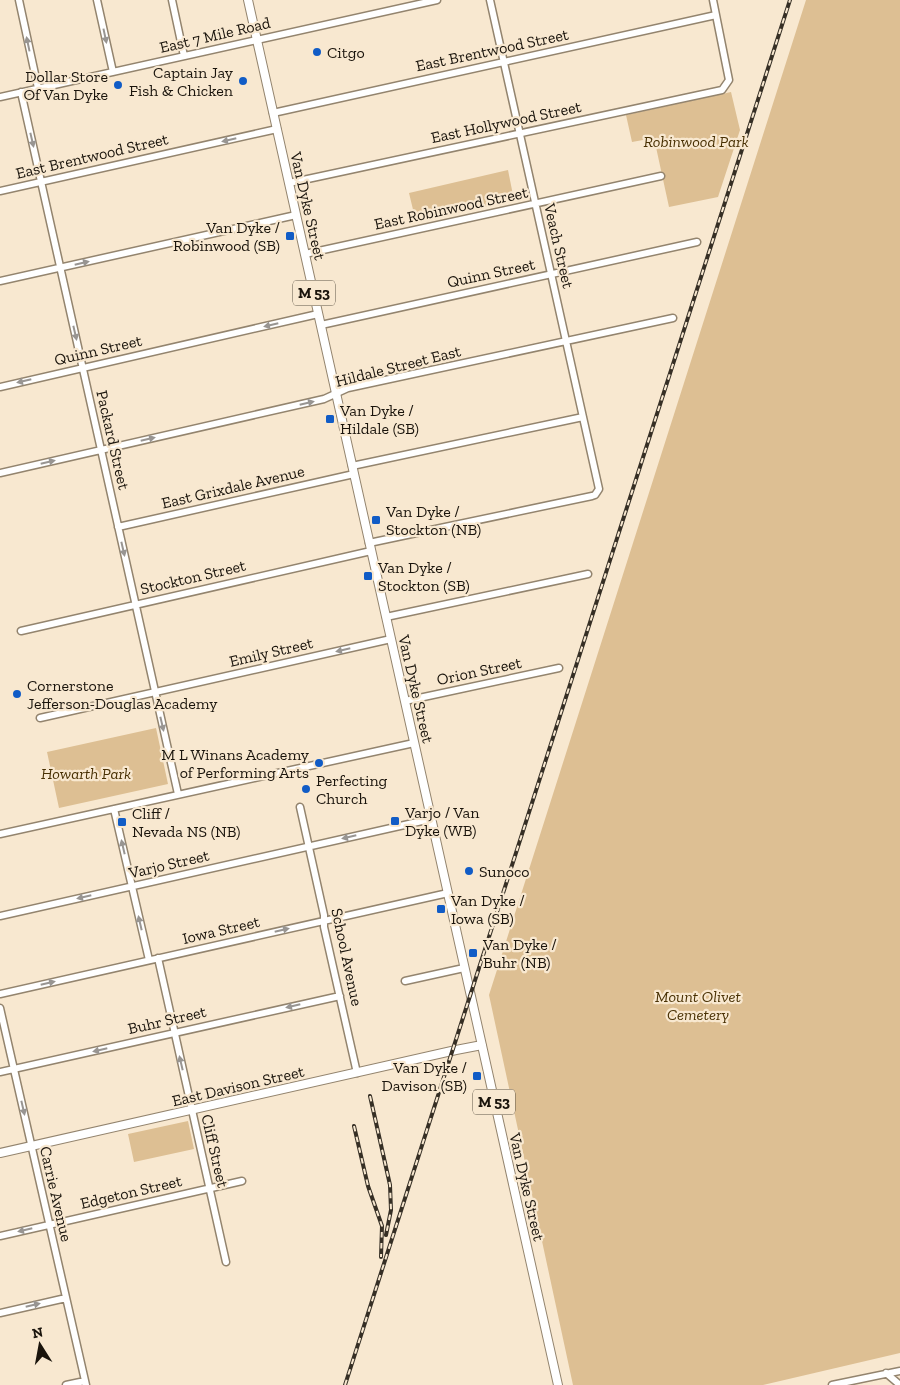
<svg xmlns="http://www.w3.org/2000/svg" width="900" height="1385" font-family="'Zilla Slab',serif">
  <rect width="100%" height="100%" fill="#f8e8d0"/>
  <path fill="#ddbf93" d="M806,0H900V1353L763,1385H573L489,995Z
    M731,92L740,130L718,197L669,207L654,138L632,142L626,115Z
    M508,170L514,200L416,222L409,193Z
    M156,728L168,784L59,808L47,752Z
    M188,1121L194,1149L134,1162L128,1134Z"/>
  <g fill="none" stroke-linecap="round" stroke-linejoin="round">
    <g stroke="#93846e" stroke-width="9">
      <path id="minor" d="M19,0L38,88
        M97,0L113,72
        M172,0L184,56
        M21,92L178,794
        M0,97L437,0
        M273,113L716,15
        M289,183L722,90L729,80L713,0
        M0,191L277,129
        M305,254L661,176
        M0,281L296,215
        M321,325L697,242
        M0,387L318,314
        M352,466L583,417
        M0,473L324,399L348,388L673,318
        M118,527L354,474
        M369,543L592,496L595,495L599,489L490,0
        M386,617L588,574
        M21,631L371,551
        M405,701L559,668
        M40,718L391,639
        M300,807L324,915V927L357,1073
        M114,809L149,960
        M0,834L414,743
        M0,916L431,819
        M158,958L226,1262
        M405,981L464,968
        M0,994L448,893
        M0,1008L86,1385
        M0,1072L340,996
        M0,1236L242,1181
        M0,1313L66,1298
        M886,1373L900,1385
        M66,1385L85,1381
        M832,1385L900,1371"/>
    </g>
    <g stroke="#93846e" stroke-width="10">
      <path id="major" d="M248,0L558,1385
        M0,1153L456,1050L482,1045"/>
    </g>
    <use href="#minor" stroke="#fff" stroke-width="6"/>
    <use href="#major" stroke="#fff" stroke-width="8"/>
    <g stroke="#362f25" stroke-width="4">
      <path id="rail" d="M370,1096L390,1185L391,1210L386,1235
        M354,1126L368,1186L382,1226L381,1257
        M345,1385L790,0"/>
    </g>
    <use href="#rail" stroke="#f8e8d0" stroke-width="2" stroke-dasharray="5.5" stroke-linecap="butt"/>
  </g>
  <defs><path id="oneway-solid" d="M-6-.8H1V-3.2L6.5 0L1 3.2V.8H-6Z" transform="scale(1.25)"/></defs>
  <g fill="#989592">
    <use href="#oneway-solid" transform="translate(105 36) rotate(78)"/>
    <use href="#oneway-solid" transform="translate(28 44) rotate(-102)"/>
    <use href="#oneway-solid" transform="translate(32 140) rotate(77)"/>
    <use href="#oneway-solid" transform="translate(229 140) rotate(167)"/>
    <use href="#oneway-solid" transform="translate(82 263) rotate(-13)"/>
    <use href="#oneway-solid" transform="translate(271 325) rotate(167)"/>
    <use href="#oneway-solid" transform="translate(75 333) rotate(77)"/>
    <use href="#oneway-solid" transform="translate(24 381) rotate(167)"/>
    <use href="#oneway-solid" transform="translate(307 403) rotate(-13)"/>
    <use href="#oneway-solid" transform="translate(148 439) rotate(-13)"/>
    <use href="#oneway-solid" transform="translate(48 462) rotate(-13)"/>
    <use href="#oneway-solid" transform="translate(123 549) rotate(77)"/>
    <use href="#oneway-solid" transform="translate(343 650) rotate(167)"/>
    <use href="#oneway-solid" transform="translate(162 724) rotate(77)"/>
    <use href="#oneway-solid" transform="translate(349 837) rotate(167)"/>
    <use href="#oneway-solid" transform="translate(123 847) rotate(-103)"/>
    <use href="#oneway-solid" transform="translate(84 897) rotate(167)"/>
    <use href="#oneway-solid" transform="translate(140 923) rotate(-103)"/>
    <use href="#oneway-solid" transform="translate(282 930) rotate(-13)"/>
    <use href="#oneway-solid" transform="translate(48 983) rotate(-13)"/>
    <use href="#oneway-solid" transform="translate(293 1006) rotate(167)"/>
    <use href="#oneway-solid" transform="translate(100 1050) rotate(167)"/>
    <use href="#oneway-solid" transform="translate(181 1063) rotate(-103)"/>
    <use href="#oneway-solid" transform="translate(23 1108) rotate(77)"/>
    <use href="#oneway-solid" transform="translate(25 1230) rotate(167)"/>
    <use href="#oneway-solid" transform="translate(33 1305) rotate(-13)"/>
  </g>
  <g fill="#115cc6" stroke="#f8e8d0" stroke-width="2">
    <circle cx="317" cy="52" r="5"/>
    <circle cx="243" cy="81" r="5"/>
    <circle cx="118" cy="85" r="5"/>
    <rect x="285" y="231" width="10" height="10" rx="2.5"/>
    <rect x="325" y="414" width="10" height="10" rx="2.5"/>
    <rect x="371" y="515" width="10" height="10" rx="2.5"/>
    <rect x="363" y="571" width="10" height="10" rx="2.5"/>
    <circle cx="17" cy="694" r="5"/>
    <circle cx="319" cy="763" r="5"/>
    <circle cx="306" cy="789" r="5"/>
    <rect x="390" y="816" width="10" height="10" rx="2.5"/>
    <rect x="117" y="817" width="10" height="10" rx="2.5"/>
    <circle cx="469" cy="871" r="5"/>
    <rect x="436" y="904" width="10" height="10" rx="2.5"/>
    <rect x="468" y="948" width="10" height="10" rx="2.5"/>
    <rect x="472" y="1071" width="10" height="10" rx="2.5"/>
  </g>
  <g text-anchor="middle" dominant-baseline="central" stroke-width="4.5" stroke-linejoin="round" paint-order="stroke">
    <g fill="#f8e8d0" stroke="#5d5447" stroke-width="1">
      <rect x="293" y="280.5" width="42" height="25" rx="4"/>
      <rect x="473" y="1089.5" width="42" height="25" rx="4"/>
    </g>
    <g font-size="15" font-weight="bold" fill="#1a140c">
      <text x="314" y="293">M 53</text>
      <text x="494" y="1102">M 53</text>
    </g>
    <g font-size="16" fill="#1a140c" stroke="#f8e8d0">
      <text transform="translate(215 35) rotate(-13)">East 7 Mile Road</text>
      <text transform="translate(492 50) rotate(-12)">East Brentwood Street</text>
      <text transform="translate(506 122) rotate(-12)">East Hollywood Street</text>
      <text transform="translate(92 156) rotate(-13)">East Brentwood Street</text>
      <text transform="translate(308 206) rotate(77)">Van Dyke Street</text>
      <text transform="translate(451 208) rotate(-12)">East Robinwood Street</text>
      <text transform="translate(559 246) rotate(77)">Veach Street</text>
      <text transform="translate(491 273) rotate(-12)">Quinn Street</text>
      <text transform="translate(98 350) rotate(-13)">Quinn Street</text>
      <text transform="translate(398 366) rotate(-14)">Hildale Street East</text>
      <text transform="translate(113 440) rotate(77)">Packard Street</text>
      <text transform="translate(233 487) rotate(-13)">East Grixdale Avenue</text>
      <text transform="translate(193 577) rotate(-13)">Stockton Street</text>
      <text transform="translate(271 652) rotate(-13)">Emily Street</text>
      <text transform="translate(479 671) rotate(-12)">Orion Street</text>
      <text transform="translate(416 689) rotate(77)">Van Dyke Street</text>
      <text transform="translate(169 864) rotate(-13)">Varjo Street</text>
      <text transform="translate(221 930) rotate(-13)">Iowa Street</text>
      <text transform="translate(347 957) rotate(78)">School Avenue</text>
      <text transform="translate(167 1020) rotate(-13)">Buhr Street</text>
      <text transform="translate(238 1086) rotate(-13)">East Davison Street</text>
      <text transform="translate(215 1151) rotate(77)">Cliff Street</text>
      <text transform="translate(527 1187) rotate(77)">Van Dyke Street</text>
      <text transform="translate(131 1192) rotate(-13)">Edgeton Street</text>
      <text transform="translate(56 1194) rotate(77)">Carrie Avenue</text>
    </g>
    <g font-size="16" fill="#1a140c" stroke="#f8e8d0" text-anchor="start">
      <text x="327" y="52">Citgo</text>
      <text x="233" y="72" text-anchor="end">Captain Jay<tspan x="233" dy="18">Fish &amp; Chicken</tspan></text>
      <text x="108" y="76" text-anchor="end">Dollar Store<tspan x="108" dy="18">Of Van Dyke</tspan></text>
      <text x="280" y="227" text-anchor="end">Van Dyke /<tspan x="280" dy="18">Robinwood (SB)</tspan></text>
      <text x="340" y="410">Van Dyke /<tspan x="340" dy="18">Hildale (SB)</tspan></text>
      <text x="386" y="511">Van Dyke /<tspan x="386" dy="18">Stockton (NB)</tspan></text>
      <text x="378" y="567">Van Dyke /<tspan x="378" dy="18">Stockton (SB)</tspan></text>
      <text x="27" y="685">Cornerstone<tspan x="27" dy="18">Jefferson-Douglas Academy</tspan></text>
      <text x="309" y="754" text-anchor="end">M L Winans Academy<tspan x="309" dy="18">of Performing Arts</tspan></text>
      <text x="316" y="780">Perfecting<tspan x="316" dy="18">Church</tspan></text>
      <text x="405" y="812">Varjo / Van<tspan x="405" dy="18">Dyke (WB)</tspan></text>
      <text x="132" y="813">Cliff /<tspan x="132" dy="18">Nevada NS (NB)</tspan></text>
      <text x="479" y="871">Sunoco</text>
      <text x="451" y="900">Van Dyke /<tspan x="451" dy="18">Iowa (SB)</tspan></text>
      <text x="483" y="944">Van Dyke /<tspan x="483" dy="18">Buhr (NB)</tspan></text>
      <text x="467" y="1067" text-anchor="end">Van Dyke /<tspan x="467" dy="18">Davison (SB)</tspan></text>
    </g>
    <g font-size="16" font-style="italic" fill="#483003" stroke="#f8e8d0">
      <text x="696" y="141">Robinwood Park</text>
      <text x="86" y="773">Howarth Park</text>
      <text x="698" y="996">Mount Olivet<tspan x="698" dy="18">Cemetery</tspan></text>
    </g>
  </g>
  <g transform="translate(40 1345) rotate(349)" stroke="#f8e8d0" stroke-width="4" paint-order="stroke">
  <path d="M0-4L9 19L0 12L-9 19Z" fill="#1a140c"/>
  <text y="-8" font-size="14" font-weight="bold" text-anchor="middle" fill="#1a140c">N</text>
  </g>
</svg>
